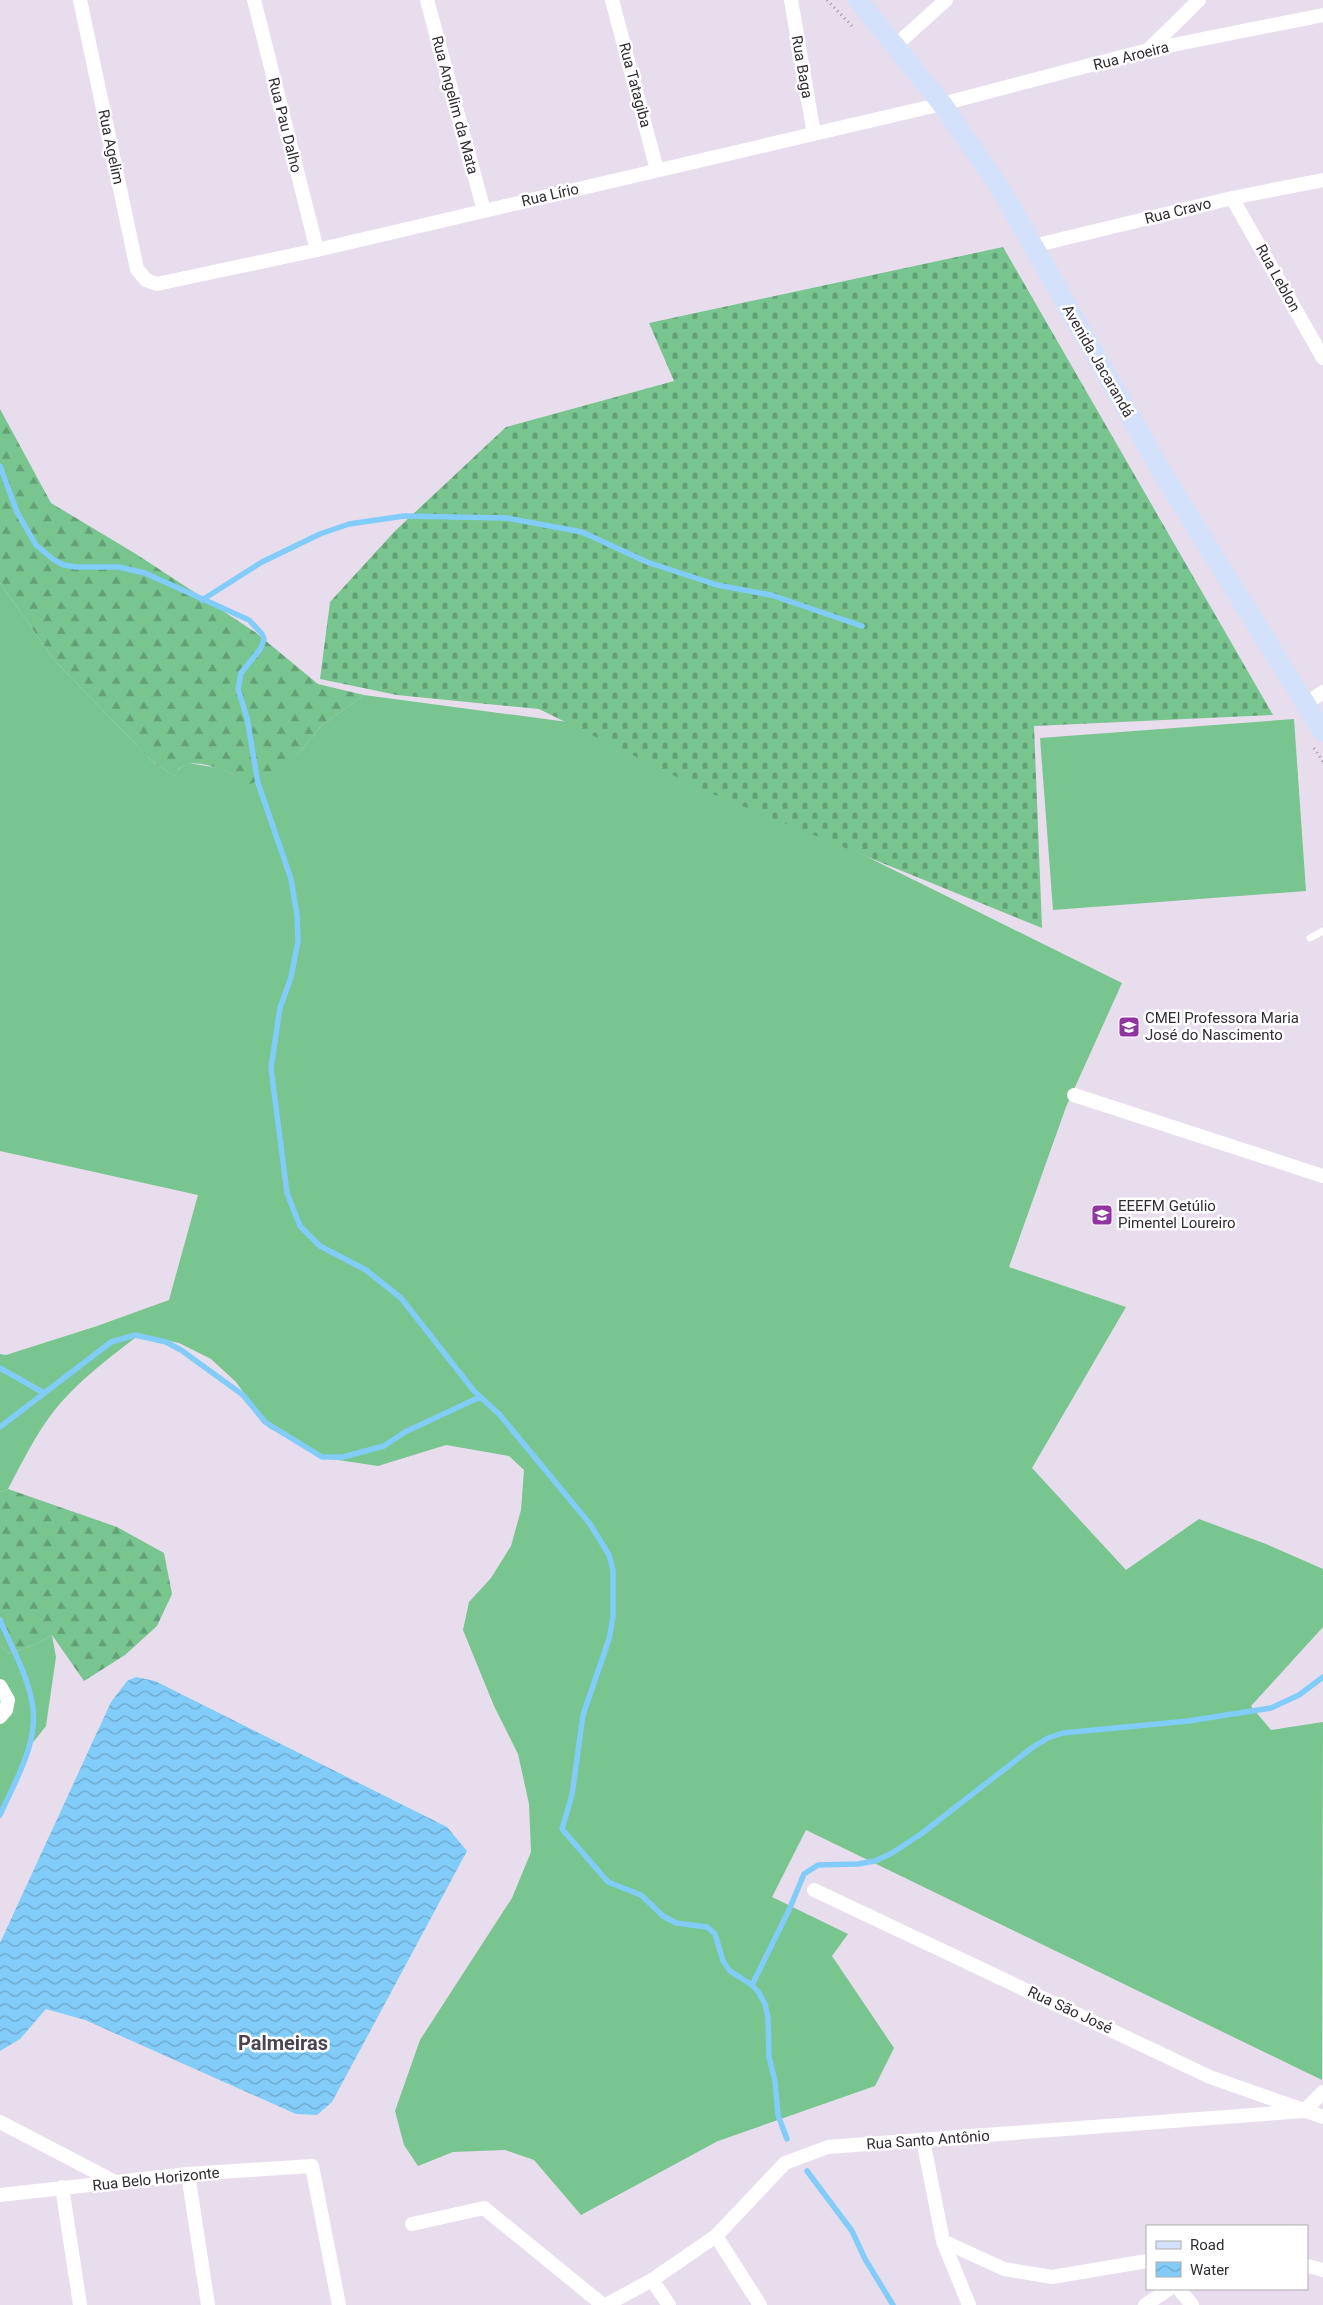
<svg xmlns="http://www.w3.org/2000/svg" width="1323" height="2305" font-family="Roboto,sans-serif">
  <defs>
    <pattern id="forest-firs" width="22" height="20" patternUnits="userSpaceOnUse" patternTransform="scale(1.25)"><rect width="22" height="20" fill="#78c590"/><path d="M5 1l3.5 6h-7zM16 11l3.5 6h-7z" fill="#63a076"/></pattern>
    <pattern id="cemetery-stones" width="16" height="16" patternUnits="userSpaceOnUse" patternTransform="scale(1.25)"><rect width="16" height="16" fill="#78c590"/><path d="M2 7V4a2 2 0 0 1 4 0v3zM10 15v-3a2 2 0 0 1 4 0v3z" fill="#63a076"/></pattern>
    <pattern id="water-waves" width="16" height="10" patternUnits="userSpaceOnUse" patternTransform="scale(1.25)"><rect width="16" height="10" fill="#82ccf9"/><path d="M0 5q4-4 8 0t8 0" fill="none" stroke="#6ba6ca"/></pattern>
  </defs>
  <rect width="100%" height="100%" fill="#e8dded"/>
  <path fill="#78c590" d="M0,583L55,661L155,764L177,777V770L188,763L219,768L242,779L298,754L322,725L364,695L605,727L1122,983L1066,1107L1009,1267L1126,1307L1032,1468L1126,1570L1199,1519L1266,1544L1323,1569V1627L1251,1706L1271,1730L1323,1722L1322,2080L806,1830L772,1897L848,1934L832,1956L894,2048L875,2086L718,2141L581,2215L534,2160L505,2150L453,2152L418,2166L404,2145L395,2111L420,2040L512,1898L531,1852L529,1804L518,1754L494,1706L463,1630L469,1602L491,1578L511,1546L521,1510L524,1470L509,1456L446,1445L378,1466L325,1458L269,1428L236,1382L211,1359L179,1343L139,1335C114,1354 90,1372 68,1395C42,1421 25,1457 8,1489L0,1492V1354L6,1355L97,1326L169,1300L198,1195L0,1151Z
    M1294,719L1306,891L1053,910L1040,738Z
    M52,1635L56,1657L46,1726L27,1750L0,1819V1645L10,1654L38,1643Z"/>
  <path fill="url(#forest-firs)" d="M0,409L51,503L136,554L255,632L318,684L364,695L322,725L298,754L248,786C238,774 203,760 187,764C184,765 180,768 177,770V777L155,764L55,661L0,583Z
    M8,1489L117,1527L164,1553L172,1594L157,1626L125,1655L84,1681L52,1635L38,1643L10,1654L0,1645V1492Z"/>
  <path fill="url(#cemetery-stones)" d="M1003,247L1273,715L1034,726L1042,928L703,790L539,709L397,695L320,679L330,602L395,531L506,427L674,381L649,323Z"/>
  <path fill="url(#water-waves)" d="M136,1677L155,1681L447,1827L467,1851L332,2102L317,2115L296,2114L85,2020L46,2009L20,2039L0,2051V1943L111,1702L127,1681Z"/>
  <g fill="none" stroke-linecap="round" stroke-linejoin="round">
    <path stroke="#82ccf9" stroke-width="5.5" d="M0,466L17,512L36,545L54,560L64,565L76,567H119L145,573L249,620L262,634L264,639L261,648L241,673L238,689L247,718L258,783L291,879L297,915L298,941L291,977L280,1008L271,1068L287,1193L300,1226L320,1246L366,1270L401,1298L474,1391L499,1414L590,1524L609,1555L613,1570V1617L609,1639L583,1715L572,1795L562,1829L608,1882L641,1895L663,1916L676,1923L707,1927L715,1934L723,1961L730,1971L752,1985L759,1993L765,2004L768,2018L769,2057L775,2081L778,2115L787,2139
      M202,600L262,562L320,534L349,524L404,516L507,518L582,532L647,562L717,585L771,595L862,626
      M0,1368L44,1393
      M0,1427L111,1342L135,1335L166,1342L181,1350L243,1395L265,1422L322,1457H343L384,1446L405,1432L480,1397
      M0,1620C11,1646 27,1674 32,1702C40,1741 15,1781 0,1815
      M752,1985L789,1910L804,1874L818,1865L858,1864L875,1861L892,1853L921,1834L1033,1747L1048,1738L1063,1733L1188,1721L1271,1708L1299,1695L1323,1677
      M807,2171L852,2231L865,2259L893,2305"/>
    <path stroke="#9b939f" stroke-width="3" stroke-dasharray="1 4" stroke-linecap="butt" d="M827,0L853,27
      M1314,748L1323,762"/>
    <path stroke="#fff" stroke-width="7" d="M1310,938L1323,931"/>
    <path stroke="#fff" stroke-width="14" d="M80,0L137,269L146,280L157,284L317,250L942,104L1148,50L1323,15
      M254,0L317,250
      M427,0L484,211
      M612,0L657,170
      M791,0L814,134
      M896,45L946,0
      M1148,50L1199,0
      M1232,198L1323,358
      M1033,246L1232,198L1323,180
      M1306,704L1323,692
      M1074,1095L1323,1176
      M0,1686L8,1700L6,1710L0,1717
      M814,1890L1210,2077L1323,2117
      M1304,2111L1323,2092
      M0,2122L117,2183
      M923,2140L943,2241L969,2305
      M188,2174L208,2305
      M62,2187L80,2305
      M0,2195L188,2174L312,2166L339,2305
      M412,2224L484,2208L603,2305
      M716,2236L760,2305
      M943,2241L1004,2269L1052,2277L1147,2261
      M1307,2266L1323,2270
      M652,2280L669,2305
      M1179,2289L1192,2305
      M606,2305L652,2280L716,2236L785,2163L828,2147L1304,2111
      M1145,2305L1169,2289"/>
    <path stroke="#d3e2fa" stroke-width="20" d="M858,0L942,104L999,186L1166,479L1323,732"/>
  </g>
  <defs>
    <g id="school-square" transform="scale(1.125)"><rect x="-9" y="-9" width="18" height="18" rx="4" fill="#90349f" stroke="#fff"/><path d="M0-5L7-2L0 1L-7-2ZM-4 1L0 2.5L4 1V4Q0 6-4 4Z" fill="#fff"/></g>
  </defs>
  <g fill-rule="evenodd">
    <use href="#school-square" x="1129" y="1027"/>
    <use href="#school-square" x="1102" y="1215"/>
  </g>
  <g text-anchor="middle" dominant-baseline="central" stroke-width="5" stroke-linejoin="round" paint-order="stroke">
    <g font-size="15" fill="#322d34" stroke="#fff">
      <text transform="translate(1131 56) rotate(-14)">Rua Aroeira</text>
      <text transform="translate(802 67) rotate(80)">Rua Baga</text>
      <text transform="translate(635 85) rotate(75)">Rua Tatagiba</text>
      <text transform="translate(455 105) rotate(75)">Rua Angelim da Mata</text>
      <text transform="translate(285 125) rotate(76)">Rua Pau Dalho</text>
      <text transform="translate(111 147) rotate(78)">Rua Agelim</text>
      <text transform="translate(550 195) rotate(-13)">Rua Lírio</text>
      <text transform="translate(1178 211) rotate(-14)">Rua Cravo</text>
      <text transform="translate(1278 278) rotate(61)">Rua Leblon</text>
      <text transform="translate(1098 361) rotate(60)">Avenida Jacarandá</text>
      <text transform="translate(1070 2010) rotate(25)">Rua São José</text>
      <text transform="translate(928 2140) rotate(-4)">Rua Santo Antônio</text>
      <text transform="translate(156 2179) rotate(-6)">Rua Belo Horizonte</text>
    </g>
    <g font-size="15" fill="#322d34" stroke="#fff" text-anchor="start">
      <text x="1145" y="1018">CMEI Professora Maria<tspan x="1145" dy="17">José do Nascimento</tspan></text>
      <text x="1118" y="1206">EEEFM Getúlio<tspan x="1118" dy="17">Pimentel Loureiro</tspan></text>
    </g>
    <g font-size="20" font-weight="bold" fill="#4d4451" stroke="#fff">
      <text x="283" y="2043">Palmeiras</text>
    </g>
  </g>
  <rect x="1146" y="2225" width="162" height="65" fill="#ffffff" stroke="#adabae"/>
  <rect x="1156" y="2241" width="25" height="8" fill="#d3e2fa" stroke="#adabae"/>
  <text x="1190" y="2250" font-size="15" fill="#322d34">Road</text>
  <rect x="1156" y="2262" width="25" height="15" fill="url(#water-waves)" stroke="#adabae"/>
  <text x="1190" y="2275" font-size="15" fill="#322d34">Water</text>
</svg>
